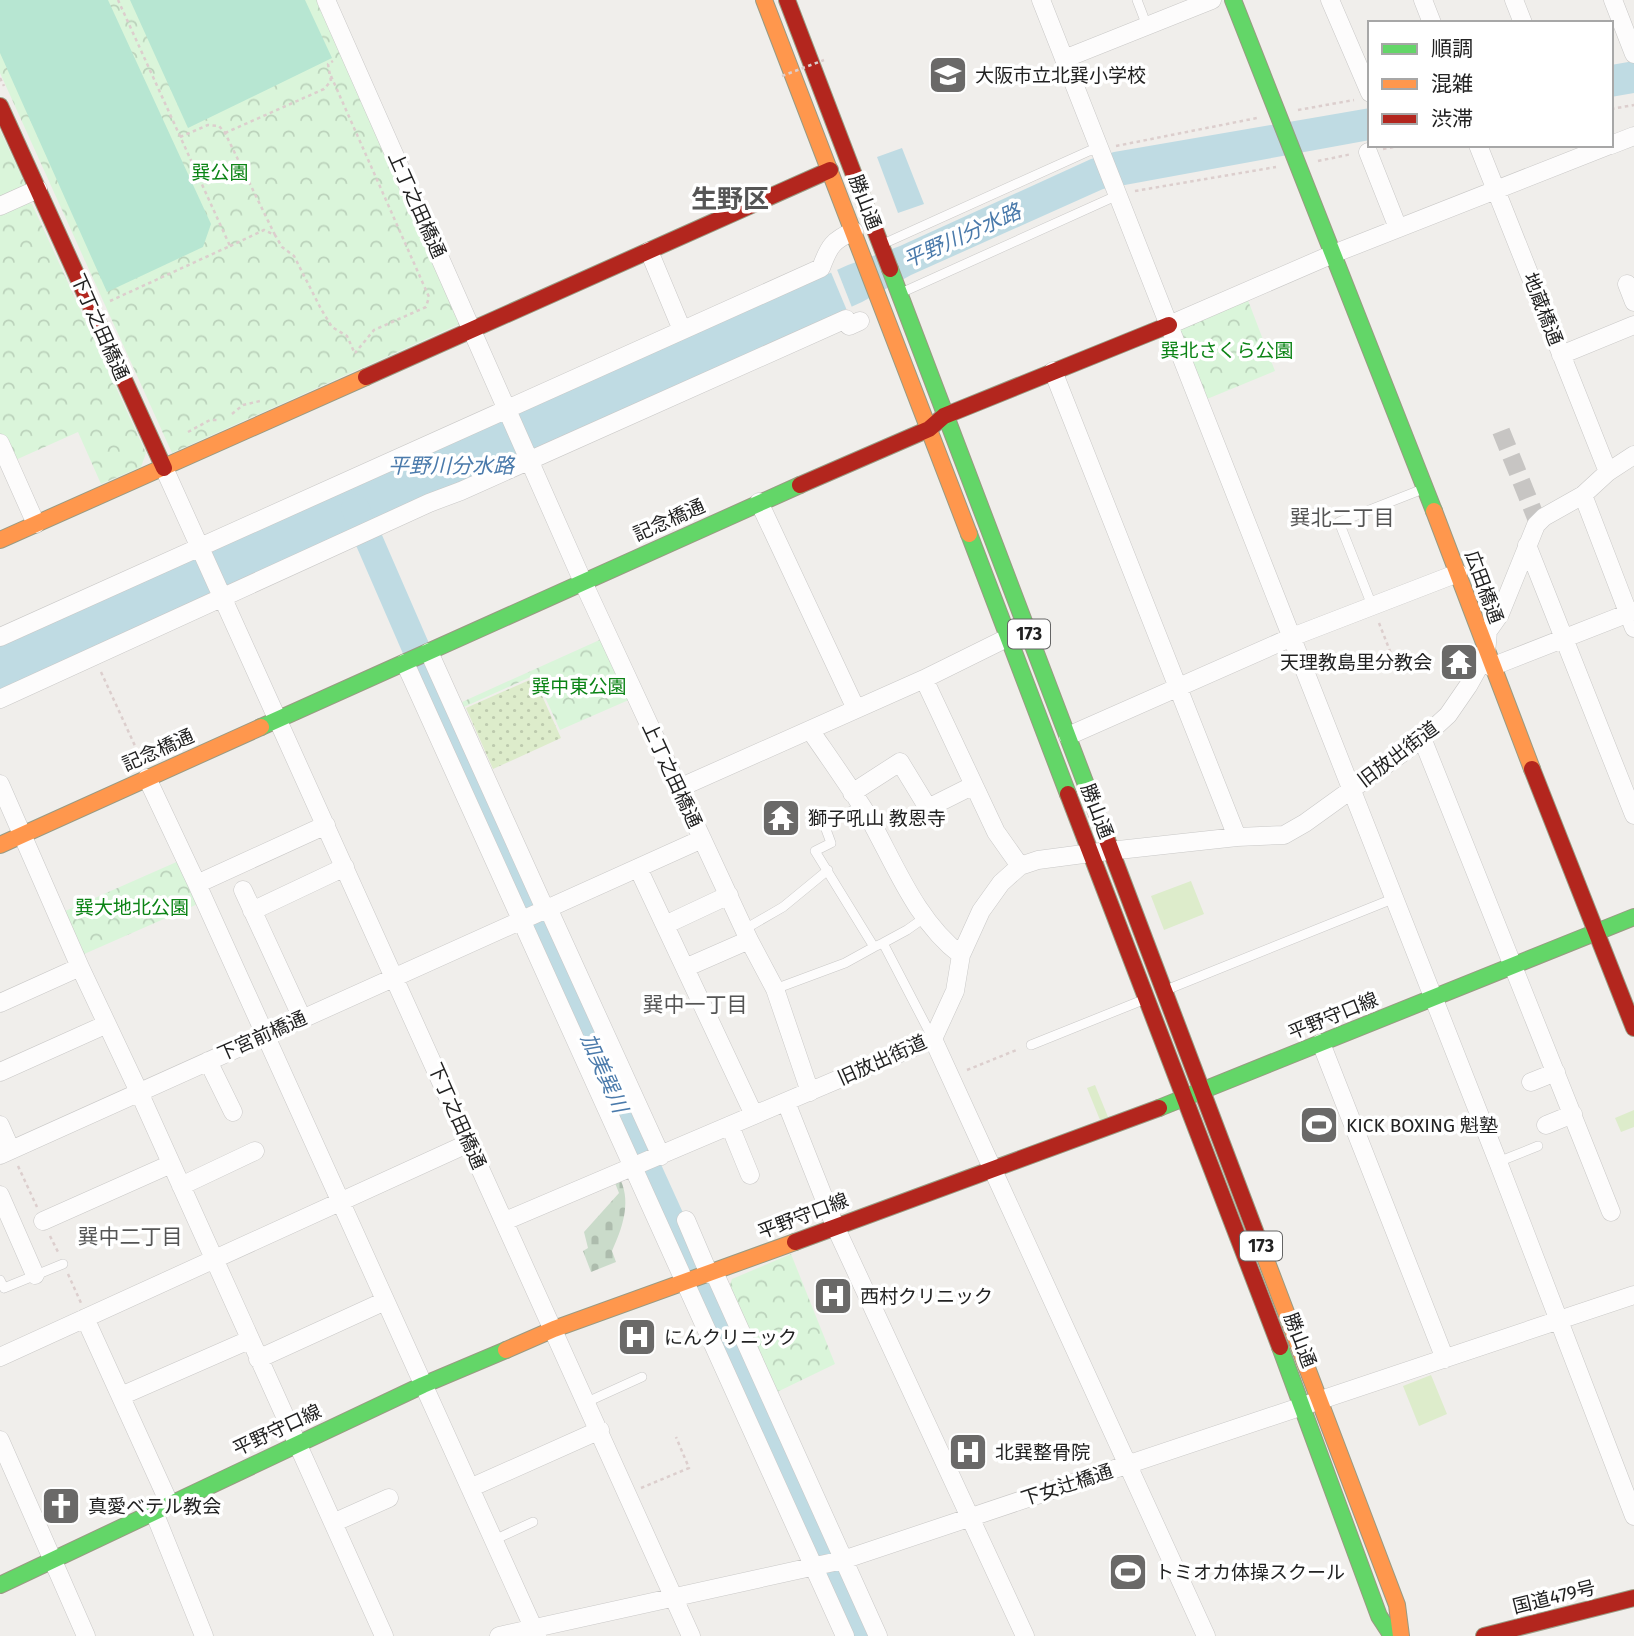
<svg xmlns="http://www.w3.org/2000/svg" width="1634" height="1636" font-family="'Fira Sans','Noto Sans JP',sans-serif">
  <defs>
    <pattern id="cemetery-stones" width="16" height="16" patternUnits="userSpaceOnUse" patternTransform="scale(1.75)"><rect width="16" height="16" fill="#cadbca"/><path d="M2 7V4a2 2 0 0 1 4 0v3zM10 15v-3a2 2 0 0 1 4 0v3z" fill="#adbcad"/></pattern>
    <pattern id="park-crowns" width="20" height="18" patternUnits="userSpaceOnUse" patternTransform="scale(1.75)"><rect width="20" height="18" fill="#daf5da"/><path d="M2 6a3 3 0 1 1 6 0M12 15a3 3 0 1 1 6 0" fill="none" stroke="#bbd2bb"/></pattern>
    <pattern id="garden-dots" width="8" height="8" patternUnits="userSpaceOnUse" patternTransform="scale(1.75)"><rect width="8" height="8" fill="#ddeccb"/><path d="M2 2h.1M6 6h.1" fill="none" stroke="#bdcaae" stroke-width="1.8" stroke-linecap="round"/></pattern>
  </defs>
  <rect width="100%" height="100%" fill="#f0eeeb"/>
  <path fill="#ddeccb" d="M1191,881L1204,914L1164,930L1151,896Z
    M1095,1085L1108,1117L1100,1120L1087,1088Z
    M1634,1110V1127L1621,1132L1615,1118Z
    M1431,1375L1447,1414L1419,1426L1403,1386Z"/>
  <path fill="url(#cemetery-stones)" d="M621,1181C631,1204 622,1229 612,1251L616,1262L591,1272L583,1251L588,1248L584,1232L619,1193L615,1183Z"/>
  <path fill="url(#park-crowns)" d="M0,0H318L462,323L172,453L0,73Z
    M0,130L26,186L0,198Z
    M27,202L32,204L146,453L141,467L101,484L78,432L11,462L0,438V214Z
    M1246,295L1275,371L1207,399L1179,328Z
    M604,638L631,699L560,730L535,675L464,707L462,702Z
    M181,860L200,903L82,955L63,912Z
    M791,1254L835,1364L775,1393L729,1288L732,1279Z"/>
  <path fill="url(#garden-dots)" d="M534,678L561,738L493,769L466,708Z"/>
  <path fill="#b7e6d2" d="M0,0H108L211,224L203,247L107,292L0,53Z
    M130,0H305L332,58L188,128Z"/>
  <path fill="#bfdbe3" d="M1634,61V93L1611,97V65Z
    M1370,108V140L1103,189L911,275L862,302L0,692V644L848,265L900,246L1091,159L1114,152Z
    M902,148L924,204L898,213L877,157Z"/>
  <path fill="#f0eeeb" d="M836,267L853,310L848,313L830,270Z"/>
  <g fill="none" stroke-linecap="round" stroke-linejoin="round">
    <path stroke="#bfdbe3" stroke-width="28" d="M355,508L520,888L860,1636"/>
    <path stroke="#c7c5c3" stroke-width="18" stroke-dasharray="18 9" stroke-linecap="butt" d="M1501,431L1538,523"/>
    <g stroke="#c9c8c7" stroke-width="10">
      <path id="lane" d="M1137,0L1147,26
        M883,244L1089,151L1099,149
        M903,292L1118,195
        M1373,608L1339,522L1423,489
        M862,806L824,824L831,843L815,851L874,947L883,943L932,1037
        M745,929L783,907L828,870
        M883,943L907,930L924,918
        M775,989L845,963L874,947
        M1166,990L1395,898
        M1031,1045L1143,1000
        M1498,1162L1538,1146
        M0,1280L4,1288L63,1264
        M587,1402L642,1377
        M494,1540L533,1522"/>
    </g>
    <g stroke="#c9c8c7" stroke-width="19">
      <path id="street" d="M326,0L583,582L749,940L775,989L810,1092
        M1041,0L1498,1162L1634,1516
        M1330,0L1370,93
        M1423,0L1432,23
        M1514,0L1523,23
        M1613,0L1634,54
        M1064,59L1212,0
        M1478,145L1608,472
        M1611,145L1634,136
        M1368,152L1398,228
        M0,206L38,189
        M649,251L682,330
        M1627,284L1634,302
        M1169,325L1333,254L1610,145
        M1561,355L1634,325
        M1053,371L1237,837
        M0,443L36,524
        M164,468L691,1636
        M1583,495L1634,628
        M759,502L856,709
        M1527,545L1634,815
        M0,637L821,268C829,246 833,240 854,231
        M429,652L545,909
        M405,663L845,1636
        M1491,667L1634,611
        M924,679L996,832L1020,866
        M0,699L429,503L461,491L846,319L849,326L860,321
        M810,730C830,759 850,787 868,816C895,864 916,921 961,955
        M1068,736L1292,637L1458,573
        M1422,738L1611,1212
        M147,778L197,884L537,1636
        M0,784L80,967L139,1092L384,1636
        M679,788L924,679L1007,638
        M852,793L900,762L928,808L974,785
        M638,868L754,1115
        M197,884L326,825
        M243,890L302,1018
        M548,908L661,1156
        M252,911L345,867
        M665,925L729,895
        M685,968L749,940
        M0,1003L80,967
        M933,1039L1206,1636
        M1321,1043L1445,1359
        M208,1061L233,1112
        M0,1072L107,1024
        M1531,1082L1556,1072
        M786,1102L835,1226L1025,1636
        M0,1125L11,1150
        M1546,1125L1573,1114
        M730,1126L750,1175
        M0,1155L702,839
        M181,1186L255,1151
        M0,1195L35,1275
        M686,1220L709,1274
        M43,1221L171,1164
        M505,1221L933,1039L955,991L961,955L981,911L1001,883L1020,866L1038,860L1091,853L1237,837L1284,835L1305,823L1423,738L1448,715L1468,686L1486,654L1488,631L1500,614L1536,525L1544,517L1583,495L1608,472L1634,455
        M714,1272L878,1636
        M85,1318L170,1505
        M0,1357L469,1143
        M258,1359L385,1301
        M121,1396L249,1340
        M0,1440L86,1636
        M470,1488L600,1430
        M154,1512L204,1636
        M333,1523L389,1498
        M499,1636L843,1560L1634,1295"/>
    </g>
    <g stroke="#999a82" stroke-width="18">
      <path id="fast" d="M1233,0L1434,511
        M890,269L1107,840
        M969,534L1068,794
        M261,727L800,485
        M1159,1108L1634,917
        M1280,1347L1379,1616L1392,1636
        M0,1585L423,1385L506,1350"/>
    </g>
    <g stroke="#999a82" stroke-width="18">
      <path id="slow" d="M764,0L969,534
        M1434,511L1532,769
        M0,540L366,377
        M0,845L261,727
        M1257,1236L1397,1605L1401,1636
        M506,1350L554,1329L795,1242"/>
    </g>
    <g stroke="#999a82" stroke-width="18">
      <path id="jam" d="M787,0L890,269
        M0,106L164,468
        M366,377L830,170
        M800,485L929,429L944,416L1169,325
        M1532,769L1634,1028
        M1068,794L1280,1347
        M1107,840L1257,1236
        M795,1242L1159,1108
        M1484,1636L1634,1598"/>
    </g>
    <path stroke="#dccecd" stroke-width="2.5" stroke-dasharray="3.5 3.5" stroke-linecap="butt" d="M331,76L429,297L426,307L374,330L355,353
      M0,78L4,86
      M1611,109L1634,105
      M1298,110L1354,100
      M225,133L324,89L331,81L328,64L333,61
      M180,137L208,125L219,126L225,133L275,235
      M1116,146L1257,118
      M1383,149L1404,145
      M1318,161L1352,154
      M1135,191L1276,167
      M230,246L264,230L275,235L282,247L294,256L321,309L332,327L347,336L355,354
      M110,301L230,246L118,0
      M232,414L243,405L260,401
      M188,432L210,420H217
      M1379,623L1397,669
      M101,672L142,761
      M967,1070L1019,1049
      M18,1166L37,1207
      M50,1236L58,1252
      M68,1274L81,1303
      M641,1488L689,1468L676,1437"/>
    <use href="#lane" stroke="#fdfcfc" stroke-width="9"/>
    <use href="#street" stroke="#fdfcfc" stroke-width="18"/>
    <use href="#fast" stroke="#63d668" stroke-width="16"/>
    <use href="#slow" stroke="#ff974d" stroke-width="16"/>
    <use href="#jam" stroke="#b3261e" stroke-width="16"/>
    <path stroke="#dccecd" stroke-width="2.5" stroke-dasharray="3.5 3.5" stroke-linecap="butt" d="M782,76L824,60"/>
  </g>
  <defs>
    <g id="school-square" transform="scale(2.0125)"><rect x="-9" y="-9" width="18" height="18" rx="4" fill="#6a6968" stroke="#fff"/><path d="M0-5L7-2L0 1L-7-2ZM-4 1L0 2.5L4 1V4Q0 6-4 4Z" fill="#fff"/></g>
    <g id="temple-square" transform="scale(2.0125)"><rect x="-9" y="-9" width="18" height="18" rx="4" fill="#6a6968" stroke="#fff"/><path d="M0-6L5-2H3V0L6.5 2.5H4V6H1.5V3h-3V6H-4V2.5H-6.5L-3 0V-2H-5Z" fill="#fff"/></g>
    <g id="stadium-square" transform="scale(2.0125)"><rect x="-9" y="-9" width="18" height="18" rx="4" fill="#6a6968" stroke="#fff"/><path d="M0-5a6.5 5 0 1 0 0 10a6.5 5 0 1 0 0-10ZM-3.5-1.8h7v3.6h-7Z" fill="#fff"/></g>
    <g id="hospital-square" transform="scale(2.0125)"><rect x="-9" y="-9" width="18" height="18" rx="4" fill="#6a6968" stroke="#fff"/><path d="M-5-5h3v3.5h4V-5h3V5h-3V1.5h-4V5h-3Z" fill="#fff"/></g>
    <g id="church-square" transform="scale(2.0125)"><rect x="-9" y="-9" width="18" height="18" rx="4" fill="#6a6968" stroke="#fff"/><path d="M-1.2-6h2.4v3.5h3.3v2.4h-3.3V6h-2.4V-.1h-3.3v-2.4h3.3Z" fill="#fff"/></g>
  </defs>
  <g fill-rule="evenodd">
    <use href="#school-square" x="948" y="75"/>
    <use href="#temple-square" x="1459" y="662"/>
    <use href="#temple-square" x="781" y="818"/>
    <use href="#stadium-square" x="1319" y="1125"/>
    <use href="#hospital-square" x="833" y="1296"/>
    <use href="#hospital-square" x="637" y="1337"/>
    <use href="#hospital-square" x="968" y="1452"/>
    <use href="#church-square" x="61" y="1506"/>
    <use href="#stadium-square" x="1128" y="1572"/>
  </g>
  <g text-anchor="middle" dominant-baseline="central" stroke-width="7" stroke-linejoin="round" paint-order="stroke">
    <g fill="#fff" stroke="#646464" stroke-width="2">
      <rect x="1008" y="619.5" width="42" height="29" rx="5"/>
      <rect x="1240" y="1231.5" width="42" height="29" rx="5"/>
    </g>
    <g font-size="18" font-weight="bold" fill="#222">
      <text x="1029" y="634">173</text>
      <text x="1261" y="1246">173</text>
    </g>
    <g font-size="19" fill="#222" stroke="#fff" text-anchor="start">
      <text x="975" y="75">大阪市立北巽小学校</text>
      <text x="1432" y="662" text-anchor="end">天理教島里分教会</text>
      <text x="808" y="818">獅子吼山 教恩寺</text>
      <text x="1346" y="1125">KICK BOXING 魁塾</text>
      <text x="860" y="1296">西村クリニック</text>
      <text x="664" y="1337">にんクリニック</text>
      <text x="995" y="1452">北巽整骨院</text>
      <text x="88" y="1506">真愛ベテル教会</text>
      <text x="1155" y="1572">トミオカ体操スクール</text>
    </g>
    <g font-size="19" fill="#0c8416" stroke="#fff">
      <text x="220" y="172">巽公園</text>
      <text x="1227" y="350">巽北さくら公園</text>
      <text x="579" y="686">巽中東公園</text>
      <text x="132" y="907">巽大地北公園</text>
    </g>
    <g font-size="19" fill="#222" stroke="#fff">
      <text transform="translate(865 202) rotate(69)">勝山通</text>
      <text transform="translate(417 205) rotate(66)">上丁之田橋通</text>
      <text transform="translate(1543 309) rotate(69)">地蔵橋通</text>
      <text transform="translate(100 327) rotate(66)">下丁之田橋通</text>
      <text transform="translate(669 520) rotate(-24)">記念橋通</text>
      <text transform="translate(1484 587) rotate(70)">広田橋通</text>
      <text transform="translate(158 750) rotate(-24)">記念橋通</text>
      <text transform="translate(1398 754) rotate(-37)">旧放出街道</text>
      <text transform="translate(672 775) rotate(65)">上丁之田橋通</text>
      <text transform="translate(1097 811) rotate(69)">勝山通</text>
      <text transform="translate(1333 1016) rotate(-22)">平野守口線</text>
      <text transform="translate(262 1036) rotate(-24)">下宮前橋通</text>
      <text transform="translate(882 1060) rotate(-24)">旧放出街道</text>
      <text transform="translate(457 1116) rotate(66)">下丁之田橋通</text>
      <text transform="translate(803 1216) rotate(-21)">平野守口線</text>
      <text transform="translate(1300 1340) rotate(69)">勝山通</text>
      <text transform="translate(277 1430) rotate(-25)">平野守口線</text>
      <text transform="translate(1067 1485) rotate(-18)">下女辻橋通</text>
      <text transform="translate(1554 1597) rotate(-14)">国道479号</text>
    </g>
    <g font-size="21" font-style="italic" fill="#4a7aab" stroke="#fff">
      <text transform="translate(962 236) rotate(-24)">平野川分水路</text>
      <text x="451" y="466">平野川分水路</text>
      <text transform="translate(604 1073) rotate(66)">加美巽川</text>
    </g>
    <g font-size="21" fill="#555" stroke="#fff">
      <text x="1342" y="518">巽北二丁目</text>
      <text x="695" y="1005">巽中一丁目</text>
      <text x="130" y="1237">巽中二丁目</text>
    </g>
    <g font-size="26" font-weight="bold" fill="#555" stroke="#fff">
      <text x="730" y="199">生野区</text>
    </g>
  </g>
  <rect x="1368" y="21" width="245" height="126" fill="#ffffff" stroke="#a7a7a7" stroke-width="2"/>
  <rect x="1382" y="44" width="35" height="10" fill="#63d668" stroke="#a7a7a7" stroke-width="2"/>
  <text x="1431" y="56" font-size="21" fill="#222222">順調</text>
  <rect x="1382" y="79" width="35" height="10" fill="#ff974d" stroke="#a7a7a7" stroke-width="2"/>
  <text x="1431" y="91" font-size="21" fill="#222222">混雑</text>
  <rect x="1382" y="114" width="35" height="10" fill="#b3261e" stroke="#a7a7a7" stroke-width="2"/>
  <text x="1431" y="126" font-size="21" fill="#222222">渋滞</text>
</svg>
